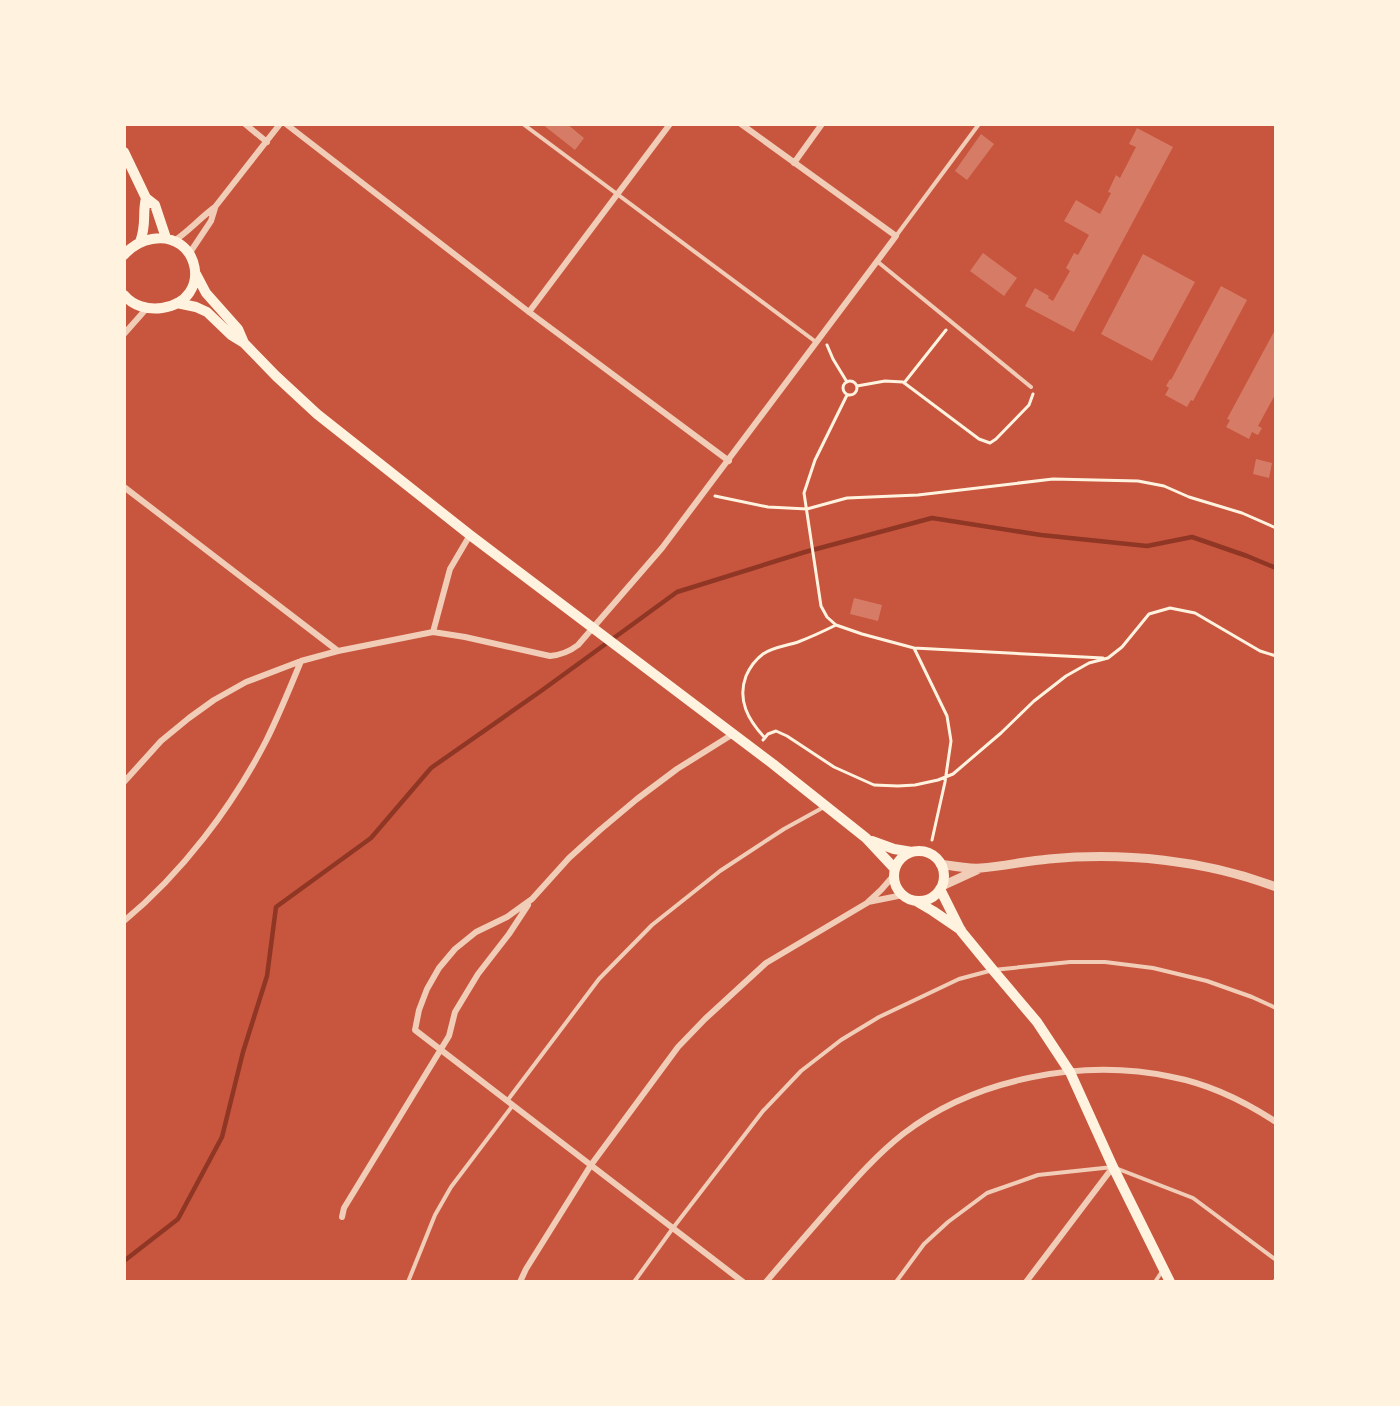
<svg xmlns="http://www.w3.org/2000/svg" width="1400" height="1406" font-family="Overpass,sans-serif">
  <rect width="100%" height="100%" fill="#c8553d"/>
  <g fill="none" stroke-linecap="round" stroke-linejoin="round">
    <path stroke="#8f3625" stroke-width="4.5" d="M124,1261L178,1219L222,1137L243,1052L267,976L276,907L371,838L431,768L541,691L677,592L805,552L932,518L1041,535L1147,546L1192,537L1247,556L1276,568"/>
  </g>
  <path fill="#d67c66" d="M542,124H567L584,138L575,150Z
    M1137,128L1173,147L1074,332L1025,306L1035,288L1049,296L1048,298L1053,301L1070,271L1066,268L1074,253L1078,255L1089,235L1064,221L1076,200L1100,214L1111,193L1108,192L1116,175L1120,178L1136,147L1129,144Z
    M981,134L994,144L967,180L955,171Z
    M983,253L1017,278L1004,296L970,271Z
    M1143,254L1195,282L1152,361L1101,334Z
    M1221,286L1247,300L1193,401L1191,400L1187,407L1165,395L1169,388L1166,386L1170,379L1171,380Z
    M1276,328V393L1258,426L1262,428L1258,435L1252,432L1249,439L1226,427L1230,420L1227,419Z
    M1256,459L1272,463L1269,478L1253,474Z
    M854,598L882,605L878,621L850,614Z"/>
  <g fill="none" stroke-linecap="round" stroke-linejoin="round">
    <path stroke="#fff3e0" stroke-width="3" d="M827,345L833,359L847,382
      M843 388a7 7 0 1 1 14 0a7 7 0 1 1-14 0Z
      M904,383L946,330
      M857,386L885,381L903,382L979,439L990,443L996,439L1029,405L1033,394
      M847,395L815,460L804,493L821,606L827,617L836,625L862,634L914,648L1103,658
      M715,496L768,507L807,509L847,498L918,495L1053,479L1138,481L1164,486L1189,497L1242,513L1276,528
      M914,648L947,716L951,741L945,782L932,840
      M765,738C748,720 737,700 746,676C750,667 755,660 763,654C773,647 786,646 798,642C811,637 824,631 836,625
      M763,740L768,734L776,731L787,736L834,767L874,785L898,786L915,785L938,780L953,774L1001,733L1034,701L1066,676L1089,663L1108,658L1122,647L1149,614L1170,608L1195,613L1260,651L1276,656"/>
    <path stroke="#f1ccb7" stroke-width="4" d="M523,124L816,342
      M896,236L979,124
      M878,262L1031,387
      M507,1101L599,979L652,925L720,871L784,829L824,807
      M408,1282L435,1215L451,1187L513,1105
      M634,1282L673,1228L763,1111L801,1071L841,1040L879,1017L959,979L993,970L1070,962H1105L1153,968L1207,981L1252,997L1276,1008
      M896,1282L924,1244L948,1222L987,1193L1038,1175L1113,1167L1193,1198L1276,1260
      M1155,1282L1163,1270"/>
    <path stroke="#f1ccb7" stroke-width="6" d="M245,124L267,142
      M286,124L529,312L729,461
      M794,163L822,124
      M174,241C189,231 200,218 215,207L280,124
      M189,254L211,221L215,208
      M529,312L670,124
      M124,334L147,308
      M124,487L338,651
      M433,632L450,569L470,535
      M733,734L677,769L637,799L600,830L569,858L532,899L507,917L476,932L455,949L439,968L427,989L419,1010L415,1030L743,1282
      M124,782L161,741L189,718L214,700L246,682L301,661L338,651L433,632L465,637L550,656C561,655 569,652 578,645L662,548L896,236L741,124
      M868,902L903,895
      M124,921C182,873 232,807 266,741C279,715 290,688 301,661
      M342,1217L344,1208L449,1036L455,1012L478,974L509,934L528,905
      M520,1282L526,1269L591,1165L678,1047L705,1019L766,963L867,903L881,890L895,874
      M766,1282C787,1257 808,1233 829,1209C852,1183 875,1156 903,1134C975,1078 1083,1058 1172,1077C1209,1084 1244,1101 1276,1122
      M1026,1282L1113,1167
      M1275,1282L1276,1281"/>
    <path stroke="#f1ccb7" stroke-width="9" d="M940,864C953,866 968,869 981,868C1004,866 1027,861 1049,859C1124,852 1205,860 1276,887
      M942,886L977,870"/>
    <path stroke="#fff3e0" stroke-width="10" d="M124,152L146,198L155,205L166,238
      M140,242C147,224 142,215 146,198
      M124,255C132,246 140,241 152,239C199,230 215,300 162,308C148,310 133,306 124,295
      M196,274L206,293L238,329L244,343
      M177,303L196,307L207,312L231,335L244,343L276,376L317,414L470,535L773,764L866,838L895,869
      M872,841L894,849L912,852
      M894 876a25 25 0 1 1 50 0a25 25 0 1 1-50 0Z
      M940,889L961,931L993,970L1037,1022L1070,1072L1113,1167L1170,1282
      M916,901L933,911L961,930"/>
  </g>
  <rect width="1400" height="1406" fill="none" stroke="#fff3e0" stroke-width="252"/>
</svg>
